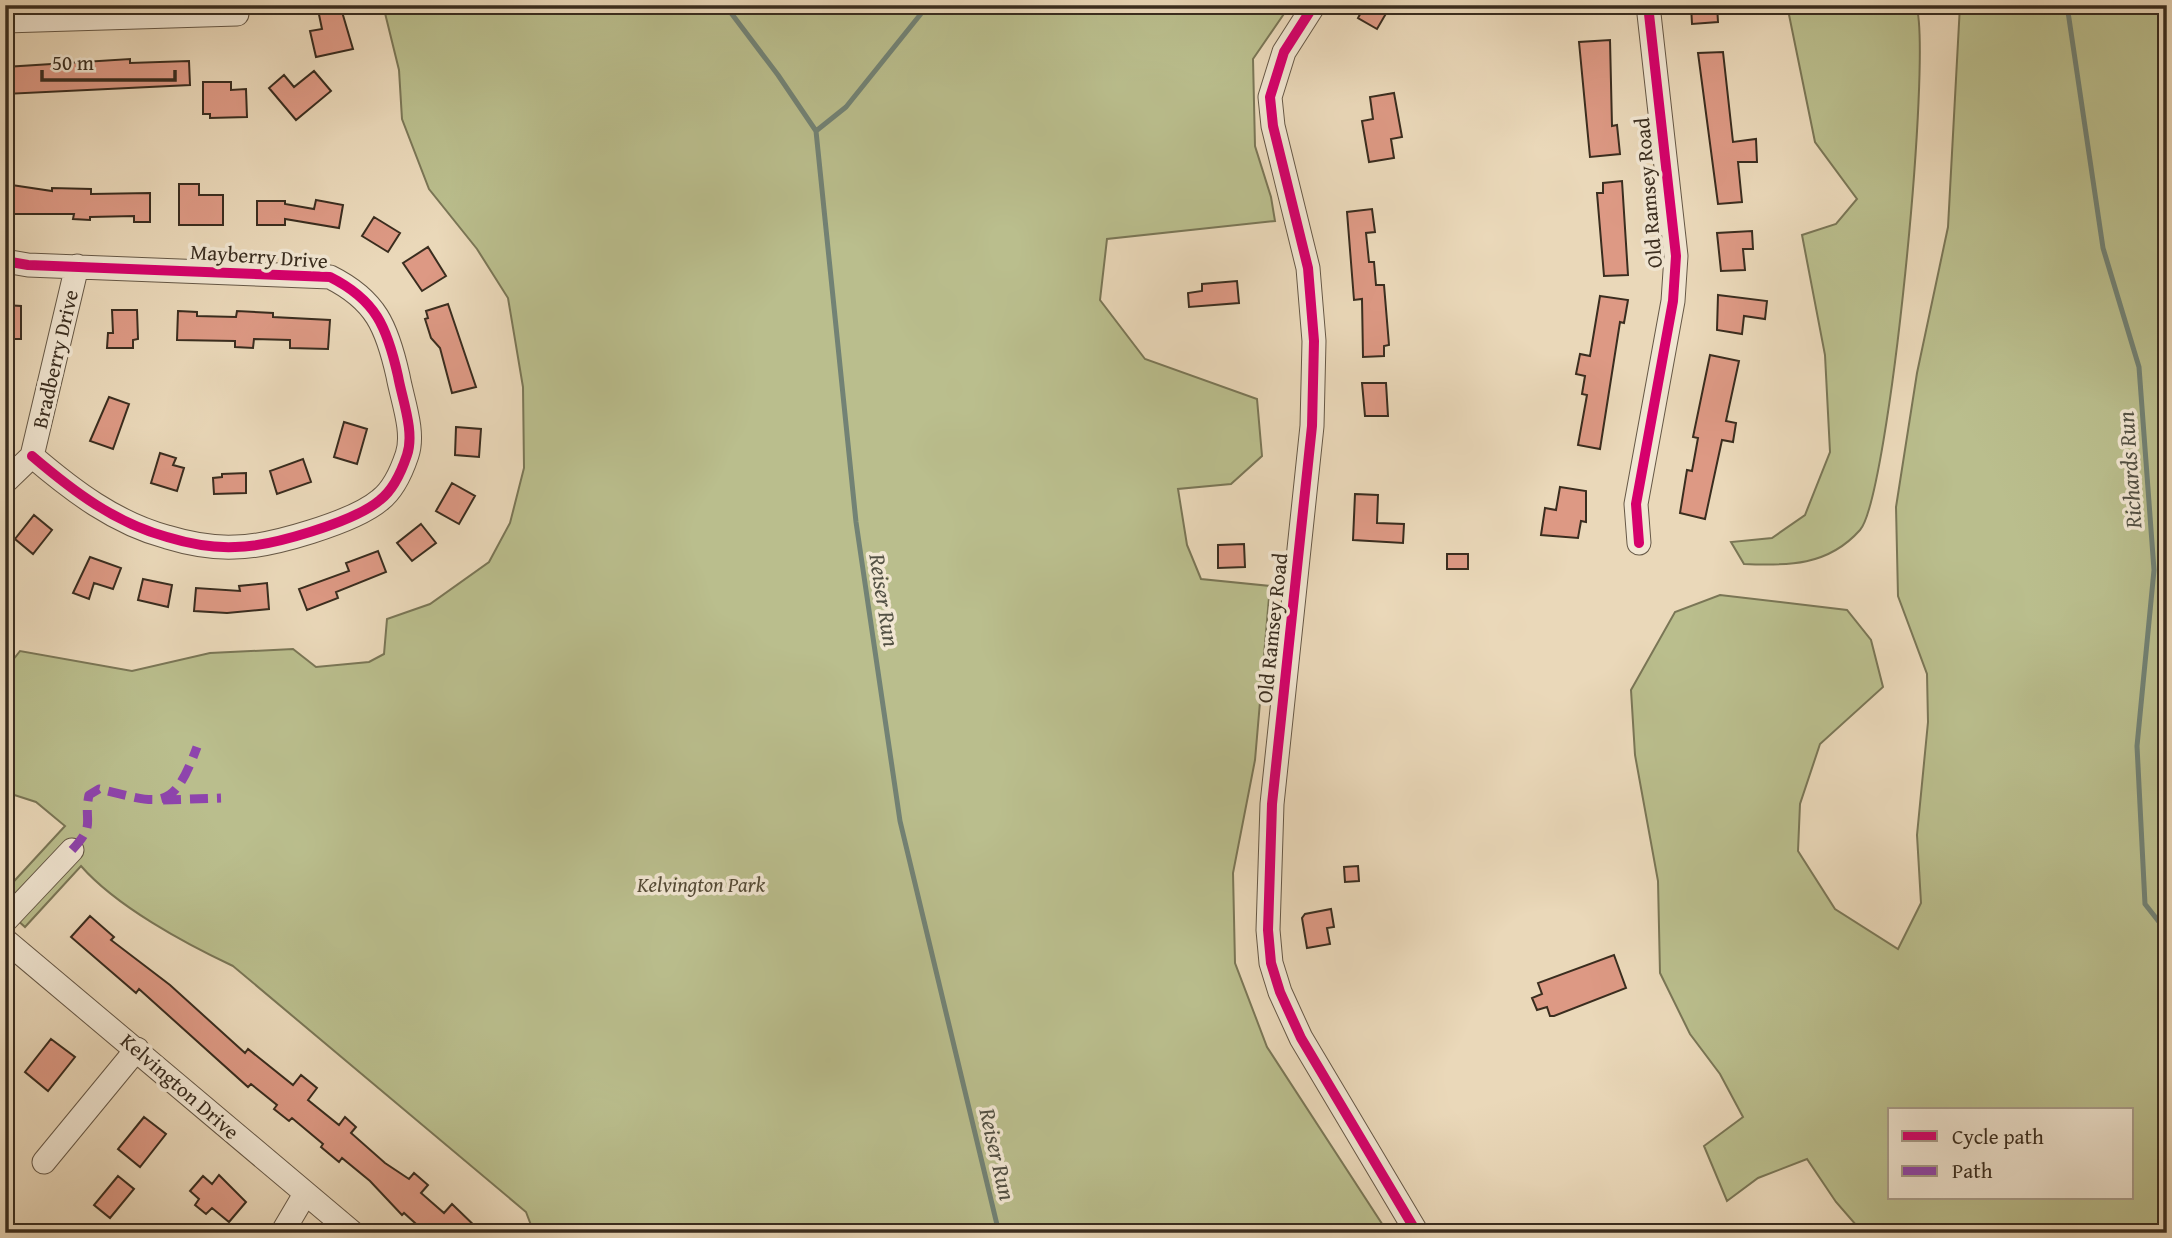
<svg xmlns="http://www.w3.org/2000/svg" width="2172" height="1238" font-family="'Gentium Book Plus',serif">
  <rect width="100%" height="100%" fill="#ead8b9"/>
  <filter id="stains"><feTurbulence type="fractalNoise" baseFrequency=".00286" numOctaves="4"/><feColorMatrix values="0 0 0 0 .2 0 0 0 0 .09 0 0 0 0 .02 0 0 0 .5 -.17"/></filter>
  <radialGradient id="worn" r=".72"><stop offset=".6" stop-color="#630" stop-opacity="0"/><stop offset="1" stop-color="#630" stop-opacity=".3"/></radialGradient>
  <path fill="#babe8d" stroke="#7a7656" stroke-width="2" fill-rule="evenodd" d="M383,5H1290L1253,59L1255,146L1271,197L1275,221L1107,239L1100,300L1145,359L1257,399L1262,456L1231,484L1178,489L1187,545L1201,579L1270,586L1255,760L1233,873L1235,963L1267,1047L1388,1233H534L526,1212L233,966C184,943 116,906 81,866L25,927L5,909V891L65,826L36,802L5,792V670L20,651L132,671L210,653L293,649L316,667L369,662L384,654L387,619L430,604L489,562L510,523L524,468L523,387L508,298L477,249L429,189L402,119L399,70Z
    M1787,5H1916C1933,52 1889,498 1860,530C1828,566 1788,566 1744,564L1731,542L1772,538L1805,515L1830,452L1825,355L1802,235L1836,224L1857,199L1815,142Z
    M1960,5H2167V1233H1863L1836,1202L1807,1159L1758,1178L1727,1201L1704,1146L1743,1117L1720,1074L1690,1034L1660,973L1658,881L1635,755L1631,690L1675,612L1720,595L1847,610L1871,640L1883,687L1820,744L1800,804L1798,851L1835,909L1898,949L1921,903L1917,835L1928,722L1927,674L1898,596L1896,507L1917,373L1948,227ZM2132,1110V1198H1890V1110Z"/>
  <g fill="none" stroke-linecap="round" stroke-linejoin="round">
    <path stroke="#728275" stroke-width="5" d="M725,5L778,75L816,131L856,522L900,821L999,1233
      M2067,5L2103,248L2139,367L2154,570L2137,746L2145,904L2167,932
      M816,131L846,107L928,5"/>
  </g>
  <path fill="#dd9984" stroke="#3a2d1f" stroke-width="2" d="M317,5H340L353,49L316,57L310,31L322,29Z
    M1365,5H1391L1377,29L1358,18Z
    M1691,5H1717L1718,22L1692,24Z
    M1610,40L1612,126L1617,125L1620,154L1590,157L1579,42Z
    M1723,52L1733,142L1756,139L1757,162H1738L1742,202L1718,204L1698,53Z
    M130,59V63L189,61L190,85L5,94V67Z
    M314,71L331,91L296,120L269,88L284,75L294,87Z
    M203,82H231V90L246,89L247,117L210,118V114H203Z
    M1394,93L1402,137L1391,139L1394,158L1369,162L1362,121L1373,119L1370,97Z
    M1622,181L1628,275L1604,276L1597,193H1603V183Z
    M5,184L52,191V188L91,189V194L150,193V222H134V216L90,217V220L73,219L74,214H10L11,209L5,208Z
    M179,184H199V195H223V225H179Z
    M316,200L343,205L339,228L285,219V225H257V201H285V204L314,209Z
    M1372,209L1375,232L1366,233L1369,262H1374L1376,285H1384L1389,345L1384,346V356L1363,357L1362,299L1354,300L1347,212Z
    M374,217L400,233L388,252L362,236Z
    M1752,231L1753,249H1743L1745,270L1721,271L1717,233Z
    M428,247L446,276L422,291L403,263Z
    M1237,281L1239,303L1189,307L1188,293L1202,291V284Z
    M1718,295L1767,301L1765,319L1744,316L1742,334L1717,330Z
    M1600,296L1628,300L1624,323L1620,322L1600,449L1578,445L1587,395L1582,394L1585,376L1576,374L1580,354L1590,356Z
    M448,304L476,387L452,393L440,348L431,338L425,319L428,318L426,311Z
    M5,305L21,306V339H5Z
    M112,310H137L138,339L133,340V348H107L108,333H113Z
    M178,311L197,312V316L236,317L237,311L273,313V317L330,320L328,349L290,348V340L254,339L253,348L235,347V341L177,340Z
    M1710,355L1739,361L1726,421L1736,423L1733,442L1722,440L1705,519L1680,513L1687,470L1692,471L1698,438L1693,437Z
    M1362,383H1386L1388,416H1365Z
    M109,397L129,404L113,449L90,441Z
    M344,422L367,429L357,464L334,457Z
    M456,427L481,429L479,457L455,455Z
    M160,453L176,458L173,465L184,468L177,491L151,483Z
    M303,459L311,482L277,494L270,471Z
    M246,473V493L214,494L213,478L222,477V474Z
    M452,483L475,496L459,524L436,511Z
    M1560,487L1586,491V522L1581,521L1578,538L1541,535L1545,508L1556,510Z
    M1355,494L1378,495L1377,523L1404,524L1403,543L1353,540Z
    M34,515L52,530L33,554L15,539Z
    M421,524L436,543L412,561L397,543Z
    M1244,544L1245,567L1218,568V545Z
    M378,551L386,572L336,592L338,598L307,610L299,589L349,571L346,563Z
    M1447,554H1468V569H1447Z
    M90,557L121,568L113,589L94,583L89,599L73,593Z
    M143,579L172,585L168,607L138,600Z
    M267,583L269,609L227,613L194,611L196,588L240,591L239,586Z
    M1358,866L1359,881L1345,882L1344,867Z
    M1331,909L1334,927L1327,928L1330,944L1307,948L1302,918L1305,914Z
    M90,916L114,937L111,940L170,985L245,1053L248,1049L293,1085L301,1075L317,1088L308,1100L339,1125L345,1117L356,1127L351,1133L385,1163L409,1179L414,1173L428,1185L421,1193L444,1213L452,1204L482,1233H426L404,1213L402,1215L370,1181L342,1158L339,1162L321,1147L323,1144L292,1118L289,1121L274,1109L277,1105L251,1084L248,1087L139,989L136,993L71,937Z
    M1614,955L1626,988L1554,1016H1550L1547,1007L1537,1010L1532,998L1542,994L1538,983Z
    M51,1039L75,1057L48,1091L25,1072Z
    M144,1117L166,1134L140,1167L118,1149Z
    M219,1175L246,1202L229,1222L212,1208L206,1214L195,1205L199,1199L190,1191L203,1176L212,1184Z
    M118,1176L134,1189L110,1218L94,1205Z"/>
  <g fill="none" stroke-linecap="round" stroke-linejoin="round">
    <g stroke="#665846" stroke-width="25">
      <path id="minor" d="M1314,5L1284,52L1270,97L1273,126L1308,268L1314,341L1312,426L1272,804L1268,930L1271,963L1280,992L1301,1038L1417,1233
        M5,21L237,14
        M5,261L28,265L330,277C376,300 387,327 398,376C402,399 415,432 407,455C402,470 393,490 380,500C354,522 270,547 235,547C212,548 190,544 167,537C115,523 73,491 32,456
        M5,482L32,456L77,266
        M1639,543L1636,504L1673,301L1676,256L1648,5
        M5,921L72,850
        M5,940L353,1233
        M44,1162L137,1049
        M282,1233L305,1194"/>
    </g>
    <use href="#minor" stroke="#f1e6d2" stroke-width="23"/>
    <path stroke="#8e44ad" stroke-width="9" stroke-dasharray="18 9" stroke-linecap="butt" d="M163,800L221,798
      M72,850C97,823 83,824 89,795L99,789C161,803 172,814 197,747"/>
    <g stroke="#f1e6d2" stroke-width="15">
      <path id="cycleway" d="M1314,5L1284,52L1270,97L1273,126L1308,268L1314,341L1312,426L1272,804L1268,930L1271,963L1280,992L1301,1038L1417,1233
        M5,261L28,265L330,277C376,300 387,327 398,376C402,399 415,432 407,455C402,470 393,490 380,500C354,522 270,547 235,547C212,548 190,544 167,537C115,523 73,491 32,456
        M1639,543L1636,504L1673,301L1676,256L1648,5"/>
    </g>
    <use href="#cycleway" stroke="#d6006c" stroke-width="10"/>
  </g>
  <g text-anchor="middle" dominant-baseline="central" stroke-width="7" stroke-linejoin="round" paint-order="stroke">
    <g font-size="21" fill="#3a2d1f" stroke="#f1e6d2">
      <text transform="translate(1648 193) rotate(-95)">Old Ramsey Road</text>
      <text transform="translate(259 256) rotate(4)">Mayberry Drive</text>
      <text transform="translate(55 359) rotate(-77)">Bradberry Drive</text>
      <text transform="translate(1272 628) rotate(-84)">Old Ramsey Road</text>
      <text transform="translate(180 1086) rotate(41)">Kelvington Drive</text>
    </g>
    <g font-size="21" font-style="italic" fill="#544a35" stroke="#f1e6d2">
      <text x="701" y="884">Kelvington Park</text>
    </g>
    <g font-size="23" font-style="italic" fill="#525043" stroke="#f1e6d2">
      <text transform="translate(2129 470) rotate(-94)">Richards Run</text>
      <text transform="translate(885 600) rotate(81)">Reiser Run</text>
      <text transform="translate(998 1154) rotate(77)">Reiser Run</text>
    </g>
  </g>
  <rect width="2172" height="1238" fill="none" stroke="#ead8b9" stroke-width="28"/>
  <rect x="7" y="7" width="2158" height="1224" fill="none" stroke="#3a2d1f" stroke-width="3.5"/>
  <rect x="14" y="14" width="2144" height="1210" fill="none" stroke="#3a2d1f" stroke-width="2"/>
  <rect x="1888" y="1108" width="245" height="91" fill="#f1e6d2" stroke="#a89c8a" stroke-width="2"/>
  <rect x="1902" y="1131" width="35" height="10" fill="#d6006c" stroke="#a89c8a" stroke-width="2"/>
  <text x="1952" y="1144" font-size="21" fill="#3a2d1f">Cycle path</text>
  <rect x="1902" y="1166" width="35" height="10" fill="#8e44ad" stroke="#a89c8a" stroke-width="2"/>
  <text x="1952" y="1178" font-size="21" fill="#3a2d1f">Path</text>
  <path d="M42 70v10h133v-10" fill="none" stroke="#3a2d1f" stroke-width="3.5"/>
  <text x="52" y="70" font-size="21" fill="#3a2d1f" stroke="#f1e6d2" stroke-width="5" paint-order="stroke">50 m</text>
  <rect width="100%" height="100%" filter="url(#stains)"/>
  <rect width="100%" height="100%" fill="url(#worn)"/>
</svg>
